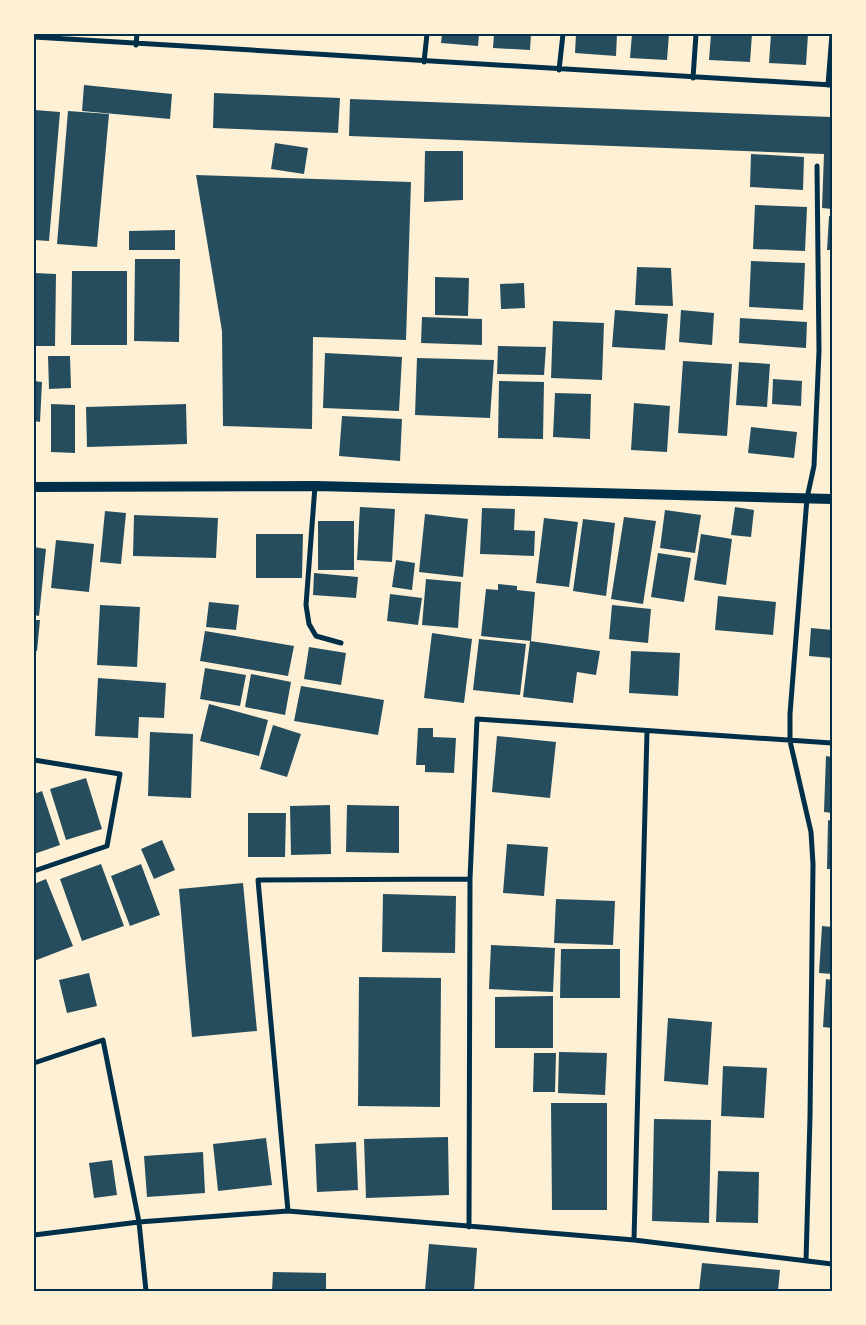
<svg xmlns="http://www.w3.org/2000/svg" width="866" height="1325" font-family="Arial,sans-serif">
  <rect width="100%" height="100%" fill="#fdf0d5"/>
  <path fill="#264d5e" d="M442,34H479L478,46L441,43Z
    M494,34H531L530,50L493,48Z
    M576,34H617L616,56L575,53Z
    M632,34H669L667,60L630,58Z
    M711,34H752L750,62L709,60Z
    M771,34H808L806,65L769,63Z
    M84,85L172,94L170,119L82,111Z
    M214,93L340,98L338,133L213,128Z
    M350,99L832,117V209L822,208L824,154L349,136Z
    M34,110L60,112L49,241L34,240Z
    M68,111L109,114L97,247L57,244Z
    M275,143L308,148L304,174L271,169Z
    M425,151H463V200L424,202Z
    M751,154L804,157L803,190L750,187Z
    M196,175L411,182L406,340L313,337L312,429L223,426L222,331Z
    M755,205L807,207L805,251L753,249Z
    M829,216H832V250H827Z
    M175,230V250H129V231Z
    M135,259H180L179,342L134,341Z
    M751,261L805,263L803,310L749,307Z
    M637,267L671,268L673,306L635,305Z
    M72,271H127V345H71Z
    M34,273L56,274L55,346H34Z
    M435,277L469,278L468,316L435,315Z
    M524,283L525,308L501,309L500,284Z
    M615,310L668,314L665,350L612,347Z
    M681,310L714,313L712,345L679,342Z
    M422,317L482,319V345L421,343Z
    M740,318L807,322L806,348L739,343Z
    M553,321L604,323L602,380L551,378Z
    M498,346L546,347L544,375L497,374Z
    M325,353L402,357L399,411L323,408Z
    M48,356H70L71,388L49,389Z
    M417,358L494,360L490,418L415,415Z
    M683,361L732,364L727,436L678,433Z
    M739,362L770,364L767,407L736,405Z
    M773,379L802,381L801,406L772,404Z
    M34,381L42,382L40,422L34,421Z
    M499,381L544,382L543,439L498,438Z
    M555,393L591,394L590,439L553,437Z
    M634,403L670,406L667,452L631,450Z
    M51,404L75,405V453L51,452Z
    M186,404L187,444L87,447L86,407Z
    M342,416L402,419L400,461L339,456Z
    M751,427L797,432L794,458L748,453Z
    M360,507L395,509L392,562L357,560Z
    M735,507L754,510L751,537L731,535Z
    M482,508L515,509L514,530L535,531L534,556L480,554Z
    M665,510L701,515L695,553L660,548Z
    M105,511L126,513L121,564L100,562Z
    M425,514L468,519L463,577L419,572Z
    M134,515L218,518L216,558L133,556Z
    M624,517L656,521L643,604L611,599Z
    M544,518L578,522L569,587L536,583Z
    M583,519L615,523L606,596L573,591Z
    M318,521H354V570H318Z
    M256,534H303L302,578H256Z
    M701,534L732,539L726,585L694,580Z
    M56,540L94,544L89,592L51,588Z
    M34,547L46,549L39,616L34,615Z
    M658,553L691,558L684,602L651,597Z
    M396,560L415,563L412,590L392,587Z
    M314,573L358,577L356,598L313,595Z
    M426,579L461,582L458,628L422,625Z
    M498,584L517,586V590L535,592L531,641L481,636L486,589L498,590Z
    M390,594L422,598L418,625L387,621Z
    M718,596L776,602L773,635L715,630Z
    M209,602L239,605L236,630L206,627Z
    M100,605L140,607L137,667L97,665Z
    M612,605L651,609L648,643L609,639Z
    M34,620H40L37,651H34Z
    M811,628L832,630V658L809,656Z
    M205,631L294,646L288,676L200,661Z
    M432,633L472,639L464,703L424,698Z
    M479,639L526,644L520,695L473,690Z
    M530,641L600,651L596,675L577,672L573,703L523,697Z
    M309,647L346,653L341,685L304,679Z
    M631,651L680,653L678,696L629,693Z
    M205,668L246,675L240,706L200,699Z
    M251,674L291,682L285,715L245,707Z
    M98,678L166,683L164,718L139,717L138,738L95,736Z
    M301,686L384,700L378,735L294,721Z
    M209,704L268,720L259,756L200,741Z
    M273,725L301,734L287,777L260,769Z
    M418,728H433V737L456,738L454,773L425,772V765H416Z
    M150,732L193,734L191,798L148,796Z
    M497,736L556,742L550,798L492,792Z
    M826,756L832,757V813L824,812Z
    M86,778L102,829L66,840L50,789Z
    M42,791L60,845L34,854V794Z
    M330,805L331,854L291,855L290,806Z
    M347,805L399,806V853L346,852Z
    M248,813H286L285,857H248Z
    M828,820L832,821V869H827Z
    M162,840L175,870L154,879L141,849Z
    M507,844L548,847L544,896L503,893Z
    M101,864L124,926L82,941L60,879Z
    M141,864L160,915L130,926L111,876Z
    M46,879L73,946L34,961V884Z
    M243,883L257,1031L192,1037L179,889Z
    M383,894L456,896L455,953L382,952Z
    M556,899L615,901L613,945L554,943Z
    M822,926L832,927V974L819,973Z
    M491,945L555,948L553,992L489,989Z
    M561,949H620V998H560Z
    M89,973L97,1006L67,1013L59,980Z
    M359,977L441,978L440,1107L358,1106Z
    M826,979L832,980V1028L823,1027Z
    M553,996V1048H495V997Z
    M668,1018L712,1022L708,1085L664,1081Z
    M559,1052L607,1053L605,1095L558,1093Z
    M534,1053H556L555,1092H533Z
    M723,1066L767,1068L764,1118L721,1116Z
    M551,1103H607V1210H552Z
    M654,1119L711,1120L709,1223L652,1221Z
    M448,1137L449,1195L366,1198L364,1139Z
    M266,1138L272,1185L218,1191L213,1144Z
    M356,1142L358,1190L317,1192L315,1144Z
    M203,1152L205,1193L147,1197L144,1156Z
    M112,1160L117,1195L94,1198L89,1163Z
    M718,1171L759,1172L758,1223L716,1222Z
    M429,1244L477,1248L474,1291H425Z
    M702,1263L780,1270L778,1291H699Z
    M273,1272L326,1273V1291H272Z"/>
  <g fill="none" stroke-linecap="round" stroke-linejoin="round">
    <path stroke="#003049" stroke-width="5" d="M34,37L832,85
      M136,45L137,34
      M424,62L427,34
      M559,70L563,34
      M693,78L696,34
      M828,85L832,34
      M315,486L306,605L309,624L316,636L341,643
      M34,760L120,774L107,846L34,871
      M34,1063L103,1040L139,1222L146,1291
      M288,1211L258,880L470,879
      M469,1227L470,879L477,719L832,743
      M34,1235L139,1222L288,1211L634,1240L832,1264
      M634,1240L647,731
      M806,1261L810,1117L813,864L811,832L790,741V714L807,498L814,466L819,351L817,166"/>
    <path stroke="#003049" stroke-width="10" d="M34,487L316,486L832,499"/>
  </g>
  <rect width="866" height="1325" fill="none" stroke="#fdf0d5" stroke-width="70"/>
  <rect x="35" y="35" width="796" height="1255" fill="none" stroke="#003049" stroke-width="2"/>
</svg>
